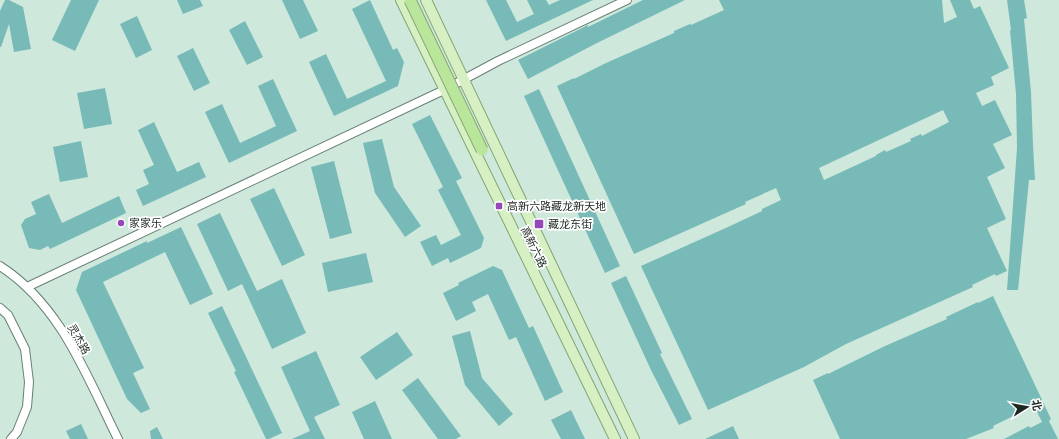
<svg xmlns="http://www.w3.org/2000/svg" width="1059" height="439" font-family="Inter,'Noto Sans SC',sans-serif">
  <rect width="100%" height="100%" fill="#cee8db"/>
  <path fill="#78bab8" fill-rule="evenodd" d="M5,0H9L23,7L31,49L14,52L9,24L1,47H0V11Z
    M71,0H99L75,51L52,40Z
    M177,0H200L203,6L183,14Z
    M282,0H303L318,31L300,39Z
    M370,0L393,50L397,48L404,62L398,86L334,116L309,62L326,54L347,99L386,81L352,9Z
    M486,0H506L517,22L534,14L527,0H546L549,5L560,0H593L506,41Z
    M643,0H685L597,43L528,79L518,60L588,25V27Z
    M719,0H942L944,23L957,17L950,0H970L974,9L980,6L1009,68L991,77L994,85L976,93L982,106L995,100L1012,135L993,144L1005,168L987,177L1006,219L987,228L1007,271L996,276L995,274L972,285L973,287L846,344L804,367L708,410L641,266L728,227L762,211V209L781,200L776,188L745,202L746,204L634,254L557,86L574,78V79L606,63L674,33V31L690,24L691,25L724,10ZM943,110L949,122L922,136L921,134L910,139L911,141L886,152L885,150L876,155V156L824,180L819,168Z
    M1007,0H1024L1027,18L1024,19L1031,92L1033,145L1035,180H1029L1018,290H1007L1017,148L1016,94L1010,30H1011Z
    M137,16L152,50L136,58L120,24Z
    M245,21L263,57L247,65L229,30Z
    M193,48L210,83L194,91L177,56Z
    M273,79L297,131L229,163L205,112L222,104L240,143L276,126L258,86Z
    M105,88L112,124L84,129L77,93Z
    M539,89L620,266L605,273L524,96Z
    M430,115L462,178L456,181L484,238L481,248L450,263L448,258L432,266L420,242L436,235L441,245L461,235L438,190L443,187L412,124Z
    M154,122L177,172L199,162L206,177L143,206L136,190L149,184L143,170L154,165L138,130Z
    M382,139L394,187L421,226L405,237L375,193L363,143Z
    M81,141L88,177L60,182L53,147Z
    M334,161L352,233L330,239L311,167Z
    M274,188L305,255L282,266L250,199Z
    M49,194L62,223L119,196L126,213L50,249L48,246L40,250L29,248L21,225L25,219L36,214L31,202Z
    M220,213L257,291L282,279L306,333L272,349L242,284L228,291L197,224Z
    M181,227L213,294L190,305L165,252L103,282L144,368L133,373L150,409L141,413L127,399L76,290L82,272L147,241V243Z
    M366,253L373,282L328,292L322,263Z
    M493,266L502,270L529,328L533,326L563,392L545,401L516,337L509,340L488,294L472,302L476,311L456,321L443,293L459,285L458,283Z
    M626,276L662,353L660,354L692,419L679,425L651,370L611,283Z
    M993,296L1051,419L1049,421L1058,439H1004L1029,426L1030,428L1042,422L1034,406L993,426L994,428L966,439H840L813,380L828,373V374L885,346L947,319L946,317L978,302V303Z
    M222,306L282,433L269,439H266L234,372L236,371L208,313Z
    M470,331L482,378L513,414L499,426L465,385L452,336Z
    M397,332L413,355L376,380L360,357Z
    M316,351L340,405L314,417L325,439H292L310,431L281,367Z
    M418,378L461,436L456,439H438L402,390Z
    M375,401L392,439H364L352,412Z
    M571,410L585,439H561L551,420Z
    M81,424L88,439H70L66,431Z
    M733,426L739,439H705Z
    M157,427L163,439H151L150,431Z"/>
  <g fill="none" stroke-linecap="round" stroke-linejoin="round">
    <g stroke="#688074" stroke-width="10">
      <path id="minor" d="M0,266C61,305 87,377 118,439
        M27,287L444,90L498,61L627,0
        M0,308L8,315L25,349L29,382L27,407L17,432L11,439"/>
    </g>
    <g stroke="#83a371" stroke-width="12">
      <path id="major" d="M401,0L615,439
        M426,0L634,439"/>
    </g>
    <use href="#minor" stroke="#fff" stroke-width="8"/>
    <use href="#major" stroke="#d6f0c4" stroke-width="10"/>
    <g stroke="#83a371" stroke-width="13" stroke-linecap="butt">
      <path id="highway-bridge" d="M410,0L482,150"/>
    </g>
    <use href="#highway-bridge" stroke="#bae69c" stroke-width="11"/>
  </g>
  <g fill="#9548b9" stroke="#fff" stroke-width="1.5">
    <rect x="495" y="202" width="8" height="8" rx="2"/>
    <circle cx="121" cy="223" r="4"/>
    <rect x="534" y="219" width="10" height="10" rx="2"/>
  </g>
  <g text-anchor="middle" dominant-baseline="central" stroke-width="3.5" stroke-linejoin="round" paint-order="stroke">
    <g font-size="11" fill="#1d2722" stroke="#fff" text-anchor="start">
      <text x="507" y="206">高新六路藏龙新天地</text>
      <text x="129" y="223">家家乐</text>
      <text x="548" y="224">藏龙东街</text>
    </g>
    <g font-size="11" fill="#1d2722" stroke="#fff">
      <text transform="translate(534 247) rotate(64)">高新六路</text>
      <text transform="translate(79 339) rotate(60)">灵杰路</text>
    </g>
  </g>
  <g transform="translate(1027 407) rotate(79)" stroke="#ffffff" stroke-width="3" paint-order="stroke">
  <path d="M0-3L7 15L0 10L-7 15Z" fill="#1d2722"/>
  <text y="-6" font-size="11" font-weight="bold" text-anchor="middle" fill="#1d2722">北</text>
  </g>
</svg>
